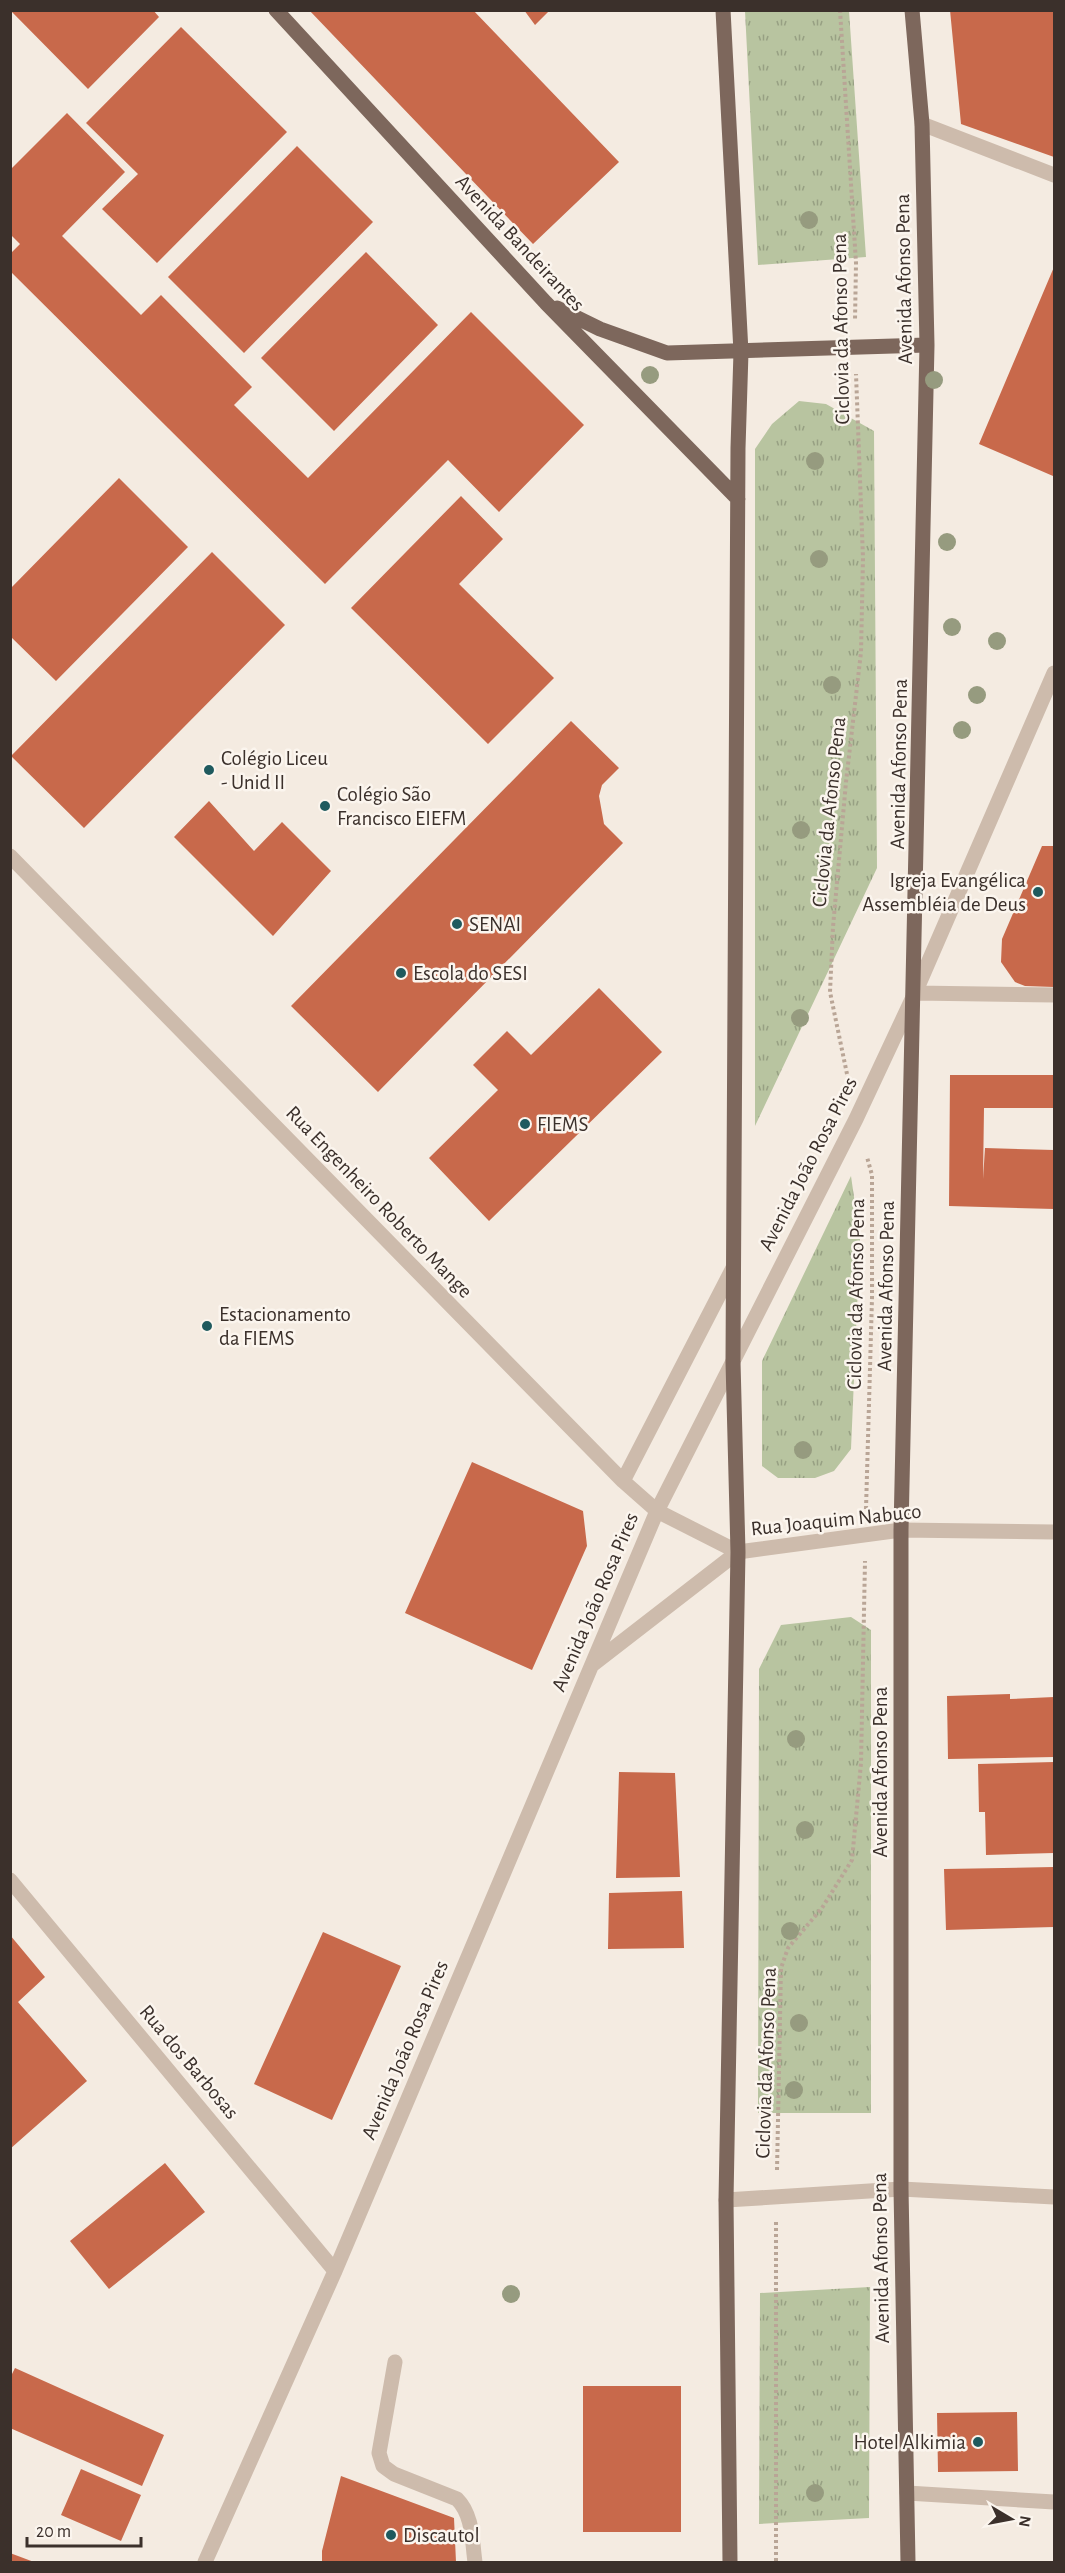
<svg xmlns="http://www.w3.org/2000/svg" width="1065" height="2573" font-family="'Alegreya Sans',sans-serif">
  <defs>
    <pattern id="grass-tufts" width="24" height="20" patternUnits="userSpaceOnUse" patternTransform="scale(1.5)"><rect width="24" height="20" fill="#b8c4a0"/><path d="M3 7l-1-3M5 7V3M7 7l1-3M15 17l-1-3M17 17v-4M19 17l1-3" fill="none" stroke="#97a083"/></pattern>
  </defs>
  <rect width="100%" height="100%" fill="#f4ebe1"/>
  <path fill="url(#grass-tufts)" d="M745,11H849L866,257L758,265Z
    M799,401L826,404L874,431L877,868L755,1126V449L772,424Z
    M851,1176L860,1239L851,1449L834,1471L815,1478H778L762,1466V1361Z
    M851,1617L871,1630V2113H758L759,1669L781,1625Z
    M870,2287L869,2518L759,2524L760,2293Z"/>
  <path fill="#c8694b" d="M10,10H153L159,17L88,89Z
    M309,10H473L619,162L533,244Z
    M524,10H550L535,25Z
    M950,10H1054V157L961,124Z
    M181,27L287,132L157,263L102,209L138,174L86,123Z
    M67,113L125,172L62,236L141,315L161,295L252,387L234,405L308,478L471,312L584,425L499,512L448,460L325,584L10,271V254L20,244L10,234V170Z
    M297,146L373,222L244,353L168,277Z
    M366,252L438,325L334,431L261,358Z
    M1054,267V472L1053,476L979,444Z
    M119,478L188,547L56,681L10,636V589Z
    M461,496L503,539L459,584L554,678L488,744L351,608Z
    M212,552L285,625L84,828L11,756Z
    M571,721L619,768L602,785L599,796L604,824L623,843L378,1092L291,1006Z
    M209,801L254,851L282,822L331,871L273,936L174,837Z
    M1042,846H1054V987L1025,986L1015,982L1001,962L1002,939Z
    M599,988L662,1052L489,1221L429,1158L498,1090L473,1065L507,1031L531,1055Z
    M950,1075H1054V1108H984L983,1179L985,1148L1054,1150V1209L949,1206Z
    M472,1462L583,1511L587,1546L532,1670L405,1613Z
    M1010,1694V1699L1054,1697V1757L948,1759L947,1696Z
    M1054,1762V1853L986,1855L985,1812H979L978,1764Z
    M619,1772L675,1773L680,1877L616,1878Z
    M1054,1867V1927L946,1930L944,1869Z
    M682,1891L684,1948L608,1949L609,1893Z
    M323,1932L401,1966L332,2120L254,2084Z
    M10,1935L45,1977L18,2002L87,2081L10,2149Z
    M165,2163L205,2212L109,2289L70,2241Z
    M15,2368L164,2435L142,2486L10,2428V2378Z
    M583,2386H681V2532H583Z
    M1017,2412L1018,2471L938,2472L937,2413Z
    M81,2469L141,2495L121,2541L61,2515Z
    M341,2476L454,2518L456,2562H322V2551Z
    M10,2553L34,2562H10Z"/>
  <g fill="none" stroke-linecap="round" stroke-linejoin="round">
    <path stroke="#b9a596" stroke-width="4" stroke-dasharray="3 3" stroke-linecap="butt" d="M840,10L856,263L855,321
      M847,1074L830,992L833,927L846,782L861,652L863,558L856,374
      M866,1509L872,1298V1175L867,1157
      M777,2170L781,1968L788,1948L822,1908L852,1860L861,1763L865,1561
      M776,2222V2562"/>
    <path stroke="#cdbbac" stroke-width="15" d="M922,124L1054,175
      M10,856L623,1481L657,1511L738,1552
      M915,993L1054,995
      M623,1481L733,1268
      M592,1665L738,1552L901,1530L1054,1532
      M10,1880L335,2271
      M726,2200L901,2189L1054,2197
      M395,2362L379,2453L383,2466L394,2474L457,2499C473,2515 472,2541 475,2562
      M907,2493L1054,2502
      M205,2562L335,2271L657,1511L856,1119L915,993L1054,673"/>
    <path stroke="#7d675c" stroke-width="15" d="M276,10L546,303L738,499
      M723,10L741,352L738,448L733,1362L738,1552L726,2200L730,2562
      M557,308L600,329L667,353L927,345
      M908,2562L901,2189V1530L927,345L922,124L912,10"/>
  </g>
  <g fill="#969b7f">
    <circle cx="809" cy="220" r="9"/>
    <circle cx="650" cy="375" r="9"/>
    <circle cx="934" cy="380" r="9"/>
    <circle cx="815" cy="461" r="9"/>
    <circle cx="947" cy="542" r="9"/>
    <circle cx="819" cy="559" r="9"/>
    <circle cx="952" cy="627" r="9"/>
    <circle cx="997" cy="641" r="9"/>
    <circle cx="832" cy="685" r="9"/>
    <circle cx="977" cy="695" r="9"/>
    <circle cx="962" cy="730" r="9"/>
    <circle cx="801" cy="830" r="9"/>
    <circle cx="800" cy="1018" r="9"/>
    <circle cx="803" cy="1450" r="9"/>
    <circle cx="796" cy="1739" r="9"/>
    <circle cx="805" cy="1830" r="9"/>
    <circle cx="790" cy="1931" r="9"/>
    <circle cx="799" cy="2023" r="9"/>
    <circle cx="794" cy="2090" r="9"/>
    <circle cx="511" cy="2294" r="9"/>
    <circle cx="815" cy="2493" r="9"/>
  </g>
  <g fill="#1f5a5e" stroke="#fbf5ee" stroke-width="2">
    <circle cx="209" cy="770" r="6"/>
    <circle cx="325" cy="806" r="6"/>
    <circle cx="1038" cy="892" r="6"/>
    <circle cx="457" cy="924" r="6"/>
    <circle cx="401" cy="973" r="6"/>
    <circle cx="525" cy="1124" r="6"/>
    <circle cx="207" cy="1326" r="6"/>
    <circle cx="978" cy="2442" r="6"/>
    <circle cx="391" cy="2535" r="6"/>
  </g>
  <g text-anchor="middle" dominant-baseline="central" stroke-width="5" stroke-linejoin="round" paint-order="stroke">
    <g font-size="21" fill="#3b302b" stroke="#fbf5ee">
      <text transform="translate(520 243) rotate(47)">Avenida Bandeirantes</text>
      <text transform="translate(904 279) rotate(-91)">Avenida Afonso Pena</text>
      <text transform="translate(841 329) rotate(-91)">Ciclovia da Afonso Pena</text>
      <text transform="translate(899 764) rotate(-89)">Avenida Afonso Pena</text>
      <text transform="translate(829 812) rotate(-84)">Ciclovia da Afonso Pena</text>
      <text transform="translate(808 1164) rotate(-63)">Avenida João Rosa Pires</text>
      <text transform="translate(379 1202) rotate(46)">Rua Engenheiro Roberto Mange</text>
      <text transform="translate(886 1286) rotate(-89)">Avenida Afonso Pena</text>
      <text transform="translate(856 1294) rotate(-89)">Ciclovia da Afonso Pena</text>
      <text transform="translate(836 1520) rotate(-6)">Rua Joaquim Nabuco</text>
      <text transform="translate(595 1602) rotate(-67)">Avenida João Rosa Pires</text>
      <text transform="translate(880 1772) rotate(-90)">Avenida Afonso Pena</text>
      <text transform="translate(405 2050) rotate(-67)">Avenida João Rosa Pires</text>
      <text transform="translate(189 2062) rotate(50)">Rua dos Barbosas</text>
      <text transform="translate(766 2063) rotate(-88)">Ciclovia da Afonso Pena</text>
      <text transform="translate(881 2258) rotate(-91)">Avenida Afonso Pena</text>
    </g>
    <g font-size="21" fill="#3b302b" stroke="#fbf5ee" text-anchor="start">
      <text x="221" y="758">Colégio Liceu<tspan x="221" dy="24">- Unid II</tspan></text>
      <text x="337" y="794">Colégio São<tspan x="337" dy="24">Francisco EIEFM</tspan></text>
      <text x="1026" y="880" text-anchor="end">Igreja Evangélica<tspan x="1026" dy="24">Assembléia de Deus</tspan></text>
      <text x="469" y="924">SENAI</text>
      <text x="413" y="973">Escola do SESI</text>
      <text x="537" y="1124">FIEMS</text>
      <text x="219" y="1314">Estacionamento<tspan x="219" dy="24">da FIEMS</tspan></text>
      <text x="966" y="2442" text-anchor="end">Hotel Alkimia</text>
      <text x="403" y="2535">Discautol</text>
    </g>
  </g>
  <rect width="1065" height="2573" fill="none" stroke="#3b302b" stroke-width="24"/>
  <g transform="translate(1011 2519) rotate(100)" stroke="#fbf5ee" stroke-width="4.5" paint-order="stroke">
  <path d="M0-4.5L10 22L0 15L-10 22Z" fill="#3b302b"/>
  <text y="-9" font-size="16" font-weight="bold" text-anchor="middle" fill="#3b302b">N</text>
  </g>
  <path d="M27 2537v9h114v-9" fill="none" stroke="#3b302b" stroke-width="3"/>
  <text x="36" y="2537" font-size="18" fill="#3b302b" stroke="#fbf5ee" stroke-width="4.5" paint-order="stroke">20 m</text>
</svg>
